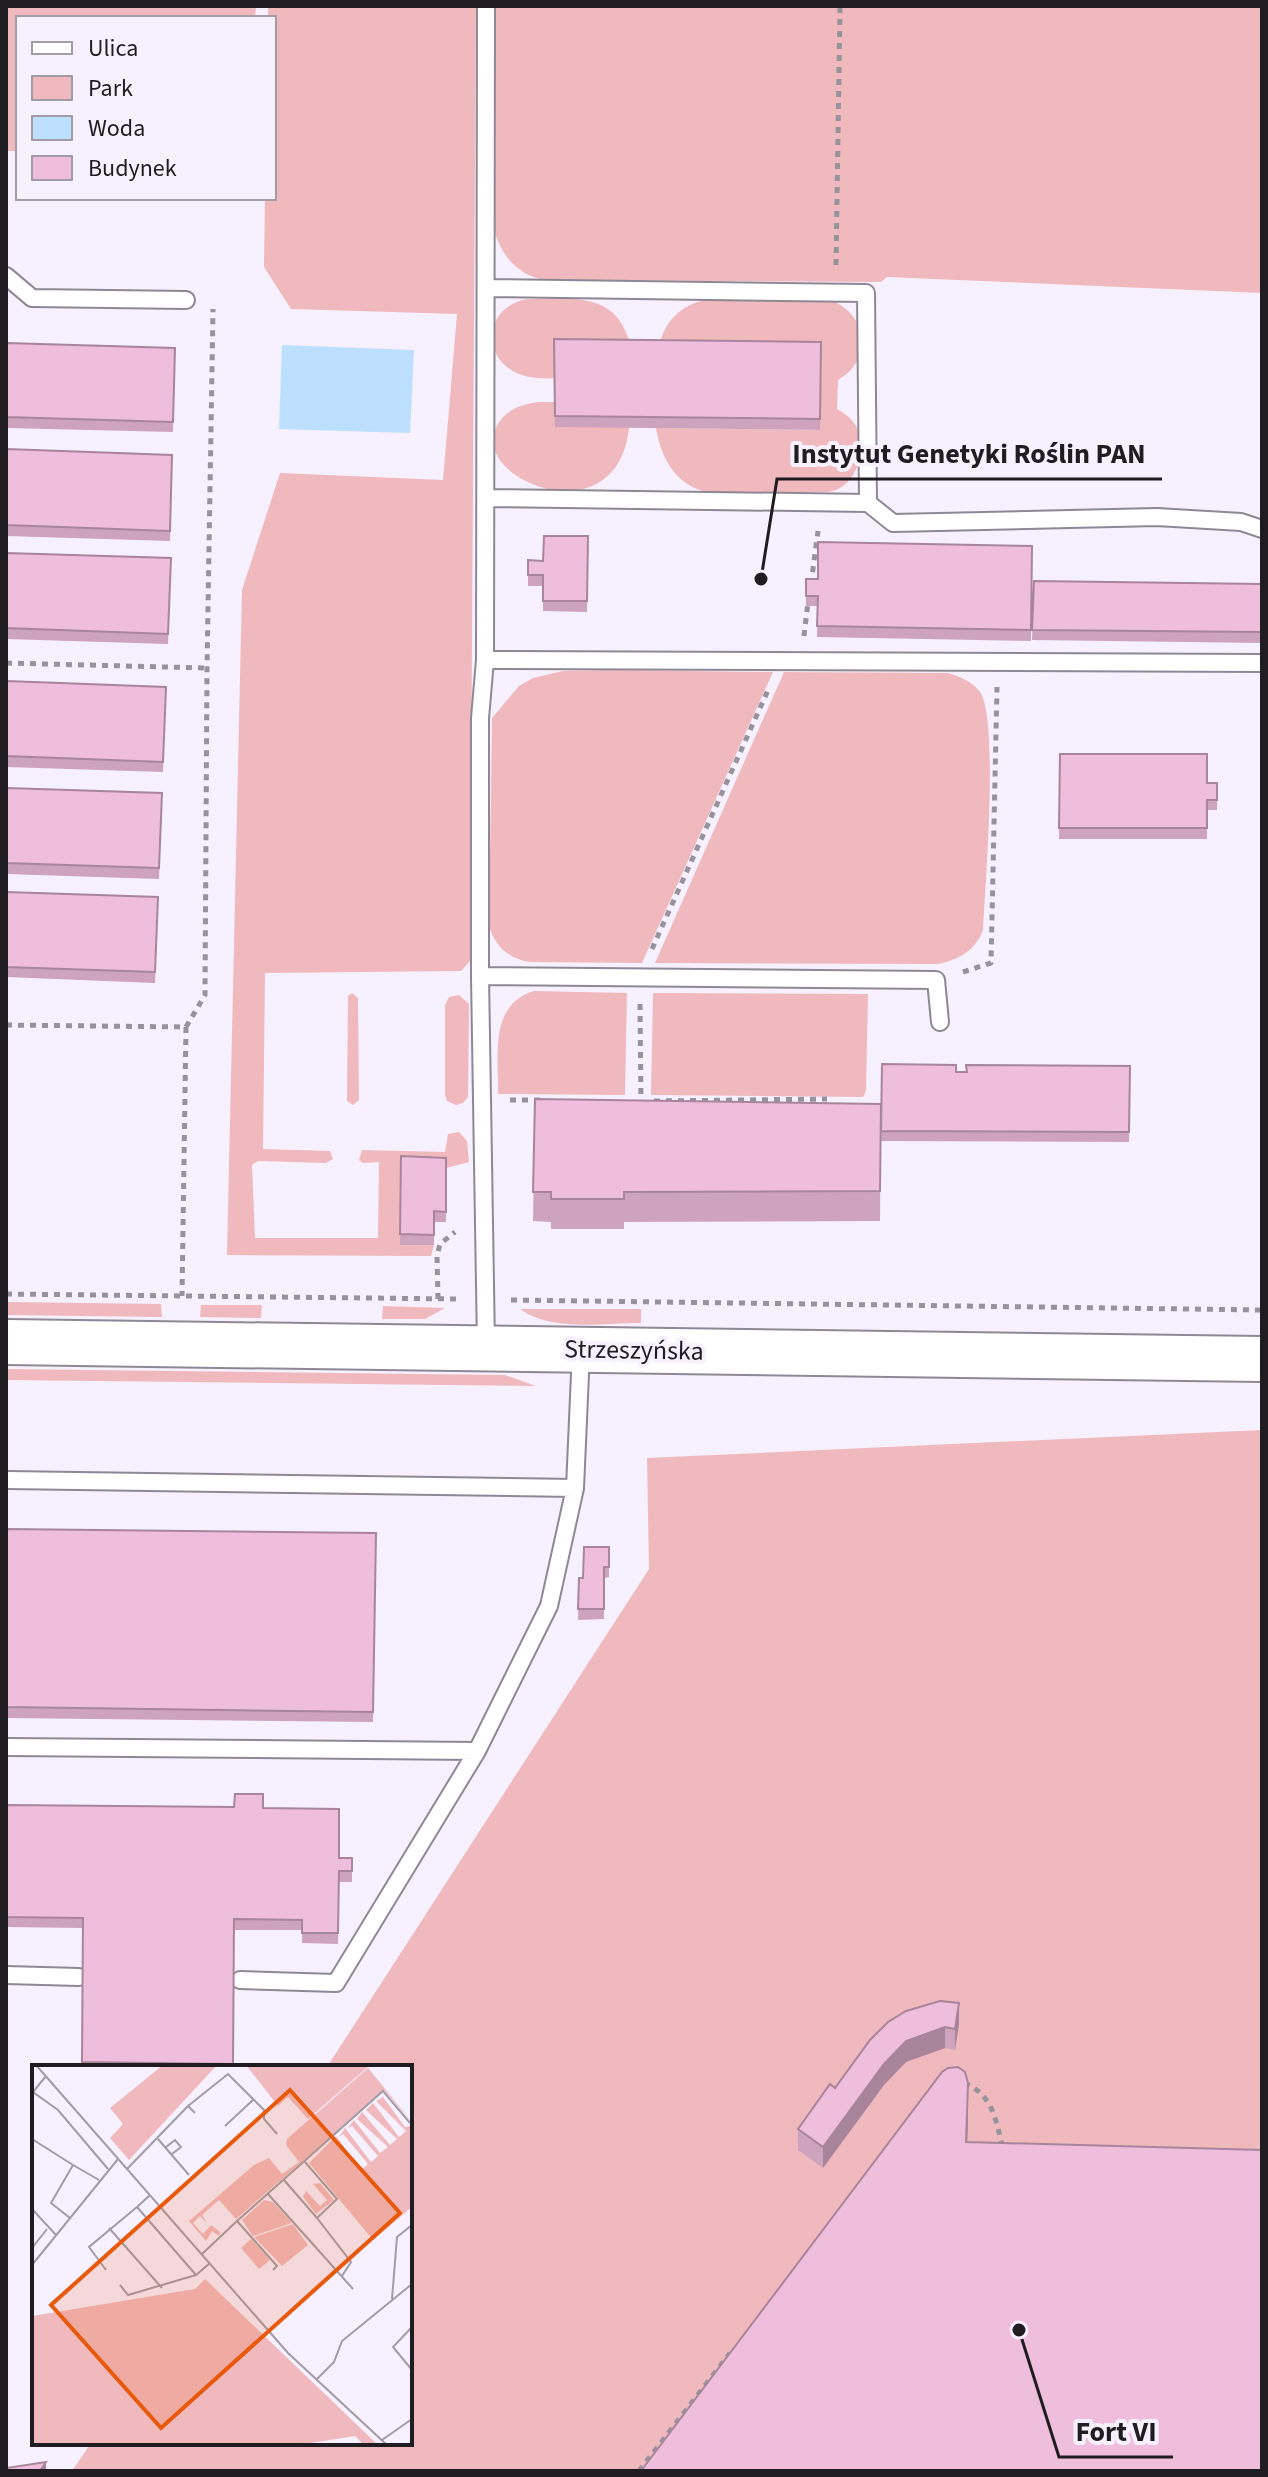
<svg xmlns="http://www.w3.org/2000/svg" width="1268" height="2477" font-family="'Source Sans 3',sans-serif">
  <rect width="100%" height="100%" fill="#f7f0fe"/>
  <path fill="#f0b9bd" d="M6,6H256L255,18H18V151H6Z
    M268,6H476L470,961L461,971L265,973L263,1149L330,1151L333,1159L326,1163L258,1161L252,1165L255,1238H378L379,1162L363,1163L359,1160L362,1150L445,1152L448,1134L459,1132L467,1141L469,1162L446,1168L400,1244L434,1245L431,1256L227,1255L242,590L280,473L443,480L457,314L291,309L264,267L265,198H274V18H268Z
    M494,6H1262V293L887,277L881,282L547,280C517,277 499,253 493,225Z
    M527,299C571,299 616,290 630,344C609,353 577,372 556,378C550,379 543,378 537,378C482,374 476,309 527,299Z
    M711,299L831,300C869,316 873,360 838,380L837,409C846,414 855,421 859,432C867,454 853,491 827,492H706C675,484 661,458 656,428L819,430L658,351C663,322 681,303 711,299Z
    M540,402H555L629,428C617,541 464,478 498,424C507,409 522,404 540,402Z
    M612,670L773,672L642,963L529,962C508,958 495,946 489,926L492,718L519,686L533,678L563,671Z
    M784,672L948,673C960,677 972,681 980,692C999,719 985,889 983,930C975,951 959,959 939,964L655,963Z
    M534,991L627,993L625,1095L498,1094C499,1057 488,1005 534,991Z
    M352,993L358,998L359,1100L353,1105L347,1101L348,996Z
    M653,993L868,994L866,1091L863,1097L651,1095Z
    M459,995L469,1004L468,1097L463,1103L456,1105L447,1101L445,1095V1005L449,997Z
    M6,1302L161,1304L162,1317L6,1315Z
    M201,1305H262L261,1318L200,1317Z
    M383,1306L445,1308L425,1319H382Z
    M520,1309H641V1323C603,1323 552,1332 520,1309Z
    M6,1369L505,1375L536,1386L6,1380Z
    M1262,1430V2471H72L91,2443H410V2067H327L649,1569L647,1458Z"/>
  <path fill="#bcdffe" d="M282,345L414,350L410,433L279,429Z"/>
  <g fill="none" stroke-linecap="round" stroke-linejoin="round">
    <g stroke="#8e8894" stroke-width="20">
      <path id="lane" d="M6,276L32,298L186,300
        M486,498L868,503L866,293L486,288
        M868,503L893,523L1157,517L1241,522L1262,529
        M485,660L1262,663
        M480,976V718L485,660L486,6
        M486,1346L480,976L936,980L940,1022
        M6,1480L575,1488L581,1351
        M6,1747L477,1751
        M6,1975L79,1977
        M240,1980L336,1983L477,1751L549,1606L575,1488"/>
    </g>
    <g stroke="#8e8894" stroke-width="48">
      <path id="secondary" d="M6,1342L1262,1359"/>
    </g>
    <path stroke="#97939d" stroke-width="5" stroke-dasharray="6 6" stroke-linecap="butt" d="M836,265L840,6
      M811,584L818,531
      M804,636L808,602
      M6,663L207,668
      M652,949L769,688
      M963,972L991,963L997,687
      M640,1004L641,1106
      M6,1025L186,1027L182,1296
      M186,1027L205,995L207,668L213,309
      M510,1100H540
      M654,1101L827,1099
      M6,1294L457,1299
      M438,1299L437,1256L440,1244L455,1232
      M511,1300L1262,1310
      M964,2083C993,2094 996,2121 1003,2149
      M639,2471L730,2353"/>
    <use href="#lane" stroke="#fff" stroke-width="16"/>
    <use href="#secondary" stroke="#fff" stroke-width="44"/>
  </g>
  <path fill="#cea3be" d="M554,339L821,342L820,430L555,427Z
    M6,343L175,348L173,432L6,428Z
    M6,449L172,455L170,541L6,536Z
    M588,536L587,612L543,611V586H528V560L543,561Z
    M1032,546L1031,641L817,637L818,606H806V579H818Z
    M6,553L171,558L168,644L6,639Z
    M1034,581L1262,584V643L1032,640Z
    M6,681L166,687L163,772L6,767Z
    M1060,754L1207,783H1217V810H1207V839H1059Z
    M6,788L162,793L159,879L6,874Z
    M6,892L158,897L155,983L6,977Z
    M882,1064L967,1072L1130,1066L1129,1142L881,1141Z
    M535,1099L881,1104L880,1221L624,1222V1229H551V1222L533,1221Z
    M401,1156L446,1158V1222H434V1245H400Z
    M6,1529L376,1533L373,1722L6,1718Z
    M609,1547V1577L604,1578V1619L578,1620L579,1578H583Z
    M6,1805L263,1808L339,1858L352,1869V1882H339L338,1944L302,1943V1930H234L233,2067H82L83,1928L6,1927Z
    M888,2022L959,2024L955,2050L945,2048L906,2062L884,2085L823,2168L798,2150V2129L835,2088Z
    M32,2168H34V2200L32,2189Z"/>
  <path fill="#a8859b" d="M959,2003V2024L955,2050V2029Z
    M945,2027V2048L906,2062L884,2085L823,2168V2147L884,2064L906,2041Z
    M968,2083V2121L966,2180V2142Z
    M46,2462V2471H40Z"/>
  <path fill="#f0bedd" stroke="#a8859b" stroke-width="2" d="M554,339L821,342L820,419L555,416Z
    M6,343L175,348L173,422L6,417Z
    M6,449L172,455L170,531L6,525Z
    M544,536H588L587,601H543V575H528V560L543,561Z
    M818,542L1032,546L1031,630L817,626L818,596H806V579H818Z
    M6,553L171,558L168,634L6,628Z
    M1034,581L1262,584V632L1032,630Z
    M6,681L166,687L163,762L6,756Z
    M1060,754H1207V783H1217V800H1207V828H1059Z
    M6,788L162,793L159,868L6,863Z
    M6,892L158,897L155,972L6,967Z
    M882,1064L956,1065V1072H967L966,1065L1130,1066L1129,1132L881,1131Z
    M535,1099L881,1104L880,1191L624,1192V1199H551V1192H533Z
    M401,1156L446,1158V1212L434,1211V1235L400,1234Z
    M6,1529L376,1533L373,1712L6,1707Z
    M584,1547H609V1567H604V1609H578L579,1578H583Z
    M235,1794H263V1808L339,1809V1858H352V1871H339L338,1933H302V1920L234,1919L233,2064L82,2062L83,1918L6,1917V1805L234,1807Z
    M940,2001L959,2003L955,2029L945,2027L906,2041L884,2064L823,2147L798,2129L830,2084L835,2088L870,2040L888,2022L906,2011Z
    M958,2067L965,2072L968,2083L966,2142L1262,2150V2471H641L942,2072L948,2068Z
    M46,2462L40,2471H6V2468Z"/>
  <g text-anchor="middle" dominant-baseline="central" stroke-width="8" stroke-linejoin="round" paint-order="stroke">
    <g font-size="26" fill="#1f1d22" stroke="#f7f0fe">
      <text transform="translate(634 1350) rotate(1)">Strzeszyńska</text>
    </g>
  </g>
  <g transform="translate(32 2065)">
    <rect width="380" height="380" fill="#f7f0fe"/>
    <path d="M131,0H185L97,95L78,73L91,59L78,43ZM214,0H338L276,54L256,32L246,41ZM336,3L380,57L352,25L204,154L187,135L170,150L175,158L168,151L161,158L171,169L179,160L188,167L187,171L180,166L174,176L157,156L222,100L237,93L250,109L267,97L254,80L255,74ZM351,32L373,62L380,61V142L341,175L277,98L304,71L329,105L336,99L311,69L307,72L313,63L339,97L346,91L320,61L316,63L322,55L348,88L356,82L325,54L330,47L358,80L365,74L334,45L341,38L367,72L374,66L344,36ZM288,118L302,135L284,149L271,132L274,126L288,141L295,135L281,119ZM232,135L241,137L260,158L221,171L210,155ZM261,159L276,180L250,201L222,172ZM219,174L238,195L227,204L209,183ZM173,214L346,380H332L323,371L266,380H0V251L163,224Z" fill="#f0b9bd"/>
    <path fill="none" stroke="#a19ca6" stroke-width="2" d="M4,0L256,288L355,380M14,11L1,27L26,45L76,104M156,41L196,9L232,45V54L245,69M193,61L222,34M0,74L41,100M126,74L157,110M134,82L143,75L149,82L140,89M95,104L156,41L163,48M252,115L285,153L305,134L273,97M236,129L321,224M118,130L105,142L164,210L178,198M0,144L24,170M38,153L19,138L41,100L67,115M285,153L319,197L310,211M205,156L351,26L378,58M77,163L130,223M0,183L15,164M170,189L205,156L245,201L241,205M0,200L86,94M74,205L57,182L105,142M88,220L96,230L164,210M360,234L365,172L380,160M380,262L361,282L380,305M285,314L302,297L310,276L380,219M350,375L380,354"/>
    <path fill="#e8590c" fill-opacity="0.15" stroke="#e8590c" stroke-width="4" d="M258,25L368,148L129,363L19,240Z"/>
    <rect width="380" height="380" fill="none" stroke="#1f1d22" stroke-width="4"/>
  </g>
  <path fill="none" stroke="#1f1d22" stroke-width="3" d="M761 579L777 479H1162M1019 2330L1059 2457H1173"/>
  <g fill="#1f1d22" stroke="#f7f0fe" stroke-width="3">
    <circle cx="761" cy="579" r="8"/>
    <circle cx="1019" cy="2330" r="8"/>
  </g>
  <g font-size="28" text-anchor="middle" font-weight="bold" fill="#1f1d22" stroke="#f7f0fe" stroke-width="8" stroke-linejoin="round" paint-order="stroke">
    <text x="969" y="463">Instytut Genetyki Roślin PAN</text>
    <text x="1116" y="2441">Fort VI</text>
  </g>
  <rect width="1268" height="2477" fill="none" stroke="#1f1d22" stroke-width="16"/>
  <rect x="16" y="16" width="260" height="184" fill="#f7f0fe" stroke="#a19ca6" stroke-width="2"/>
  <rect x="32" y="42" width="40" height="12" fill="#ffffff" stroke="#a19ca6" stroke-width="2"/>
  <text x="88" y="56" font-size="24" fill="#1f1d22">Ulica</text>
  <rect x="32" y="76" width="40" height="24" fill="#f0b9bd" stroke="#a19ca6" stroke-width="2"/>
  <text x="88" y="96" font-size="24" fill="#1f1d22">Park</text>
  <rect x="32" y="116" width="40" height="24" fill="#bcdffe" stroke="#a19ca6" stroke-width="2"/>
  <text x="88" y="136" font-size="24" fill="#1f1d22">Woda</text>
  <rect x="32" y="156" width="40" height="24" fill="#f0bedd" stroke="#a19ca6" stroke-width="2"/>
  <text x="88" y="176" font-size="24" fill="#1f1d22">Budynek</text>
</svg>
